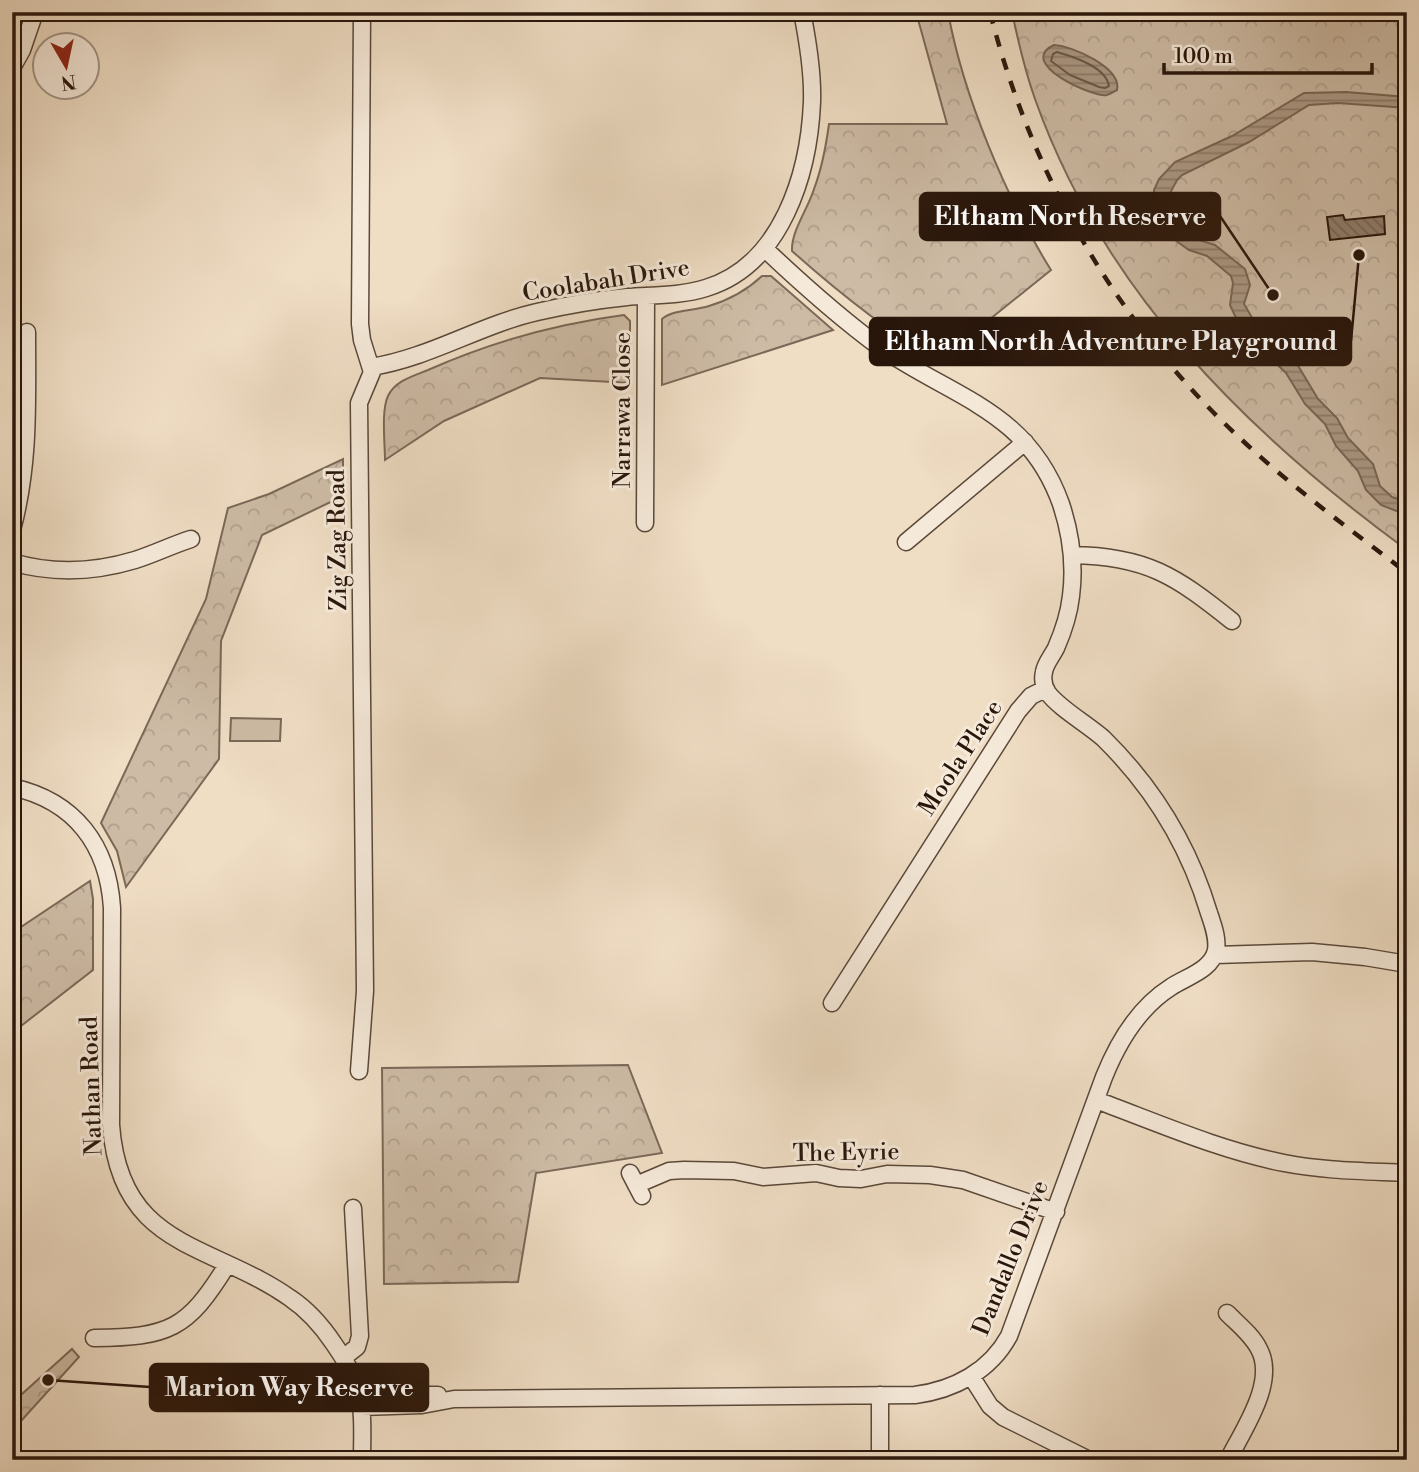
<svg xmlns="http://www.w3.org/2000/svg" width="1419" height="1472" font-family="'Libre Bodoni',serif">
  <defs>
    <pattern id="park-crowns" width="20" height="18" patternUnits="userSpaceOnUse" patternTransform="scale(1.75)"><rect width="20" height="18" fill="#cdbba5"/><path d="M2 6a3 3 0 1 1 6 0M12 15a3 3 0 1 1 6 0" fill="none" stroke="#b0a08d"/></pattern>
    <pattern id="water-rules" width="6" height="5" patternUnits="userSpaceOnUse" patternTransform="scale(1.75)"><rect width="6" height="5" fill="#ac9985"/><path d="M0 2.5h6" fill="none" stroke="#8c7c6b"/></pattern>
    <pattern id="building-back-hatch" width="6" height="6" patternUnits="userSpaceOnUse" patternTransform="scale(1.75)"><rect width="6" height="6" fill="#907d6b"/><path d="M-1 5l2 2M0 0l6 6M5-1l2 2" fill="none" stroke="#766556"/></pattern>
  </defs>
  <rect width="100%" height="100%" fill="#efddc4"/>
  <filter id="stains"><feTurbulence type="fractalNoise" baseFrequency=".00286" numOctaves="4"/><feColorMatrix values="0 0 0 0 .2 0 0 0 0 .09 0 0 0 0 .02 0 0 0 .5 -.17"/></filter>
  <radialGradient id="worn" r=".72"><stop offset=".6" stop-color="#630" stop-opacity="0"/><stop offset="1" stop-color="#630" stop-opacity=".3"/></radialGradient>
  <path fill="#cdbba5" stroke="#7b6858" stroke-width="2" d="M231,718L281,719L280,741H230Z"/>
  <path fill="url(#park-crowns)" stroke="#7b6858" stroke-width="2" d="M916,12H948C963,95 1006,198 1051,270L938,361C885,330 838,292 792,251C791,231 808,209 814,189C822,168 826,146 829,124H947Z
    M1012,12H1407V550C1246,432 1103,291 1035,99C1025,71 1018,41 1012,12Z
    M762,276H771L833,330L662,385V319C674,309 694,311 709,306C729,300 747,290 762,276Z
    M624,315L630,321V383L540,378L444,421L385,460C385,443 381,411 388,396C395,381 413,376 428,370C491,342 555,324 624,315Z
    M343,459V496L262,535L221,641L219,759L126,887L117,851L101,823L206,599L228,508L269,494Z
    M90,881L93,899V970L12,1033V933Z
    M628,1065L662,1153L536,1173L518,1282L384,1284L382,1068Z
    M72,1349L79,1357L12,1431V1403Z"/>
  <path fill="url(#water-rules)" stroke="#786554" stroke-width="2" d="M1054,45C1073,46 1122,68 1117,90C1115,91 1108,95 1107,95C1094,98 1015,63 1054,45Z
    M1346,92L1407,97V108L1338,103L1309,105L1249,142L1182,175L1177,180L1169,195L1170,205L1174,216L1192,238L1215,245L1245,269L1250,285L1244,304L1257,326L1297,364L1318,399L1337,418L1348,438L1373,464L1380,486L1392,497L1407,502V515L1381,505L1366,490L1358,471L1336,446L1325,424L1305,404L1286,373L1253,341L1236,318L1230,305L1233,283L1231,276L1207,256L1189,250L1175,240L1162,219L1154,197V190L1159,179L1175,162L1232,136L1304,93Z"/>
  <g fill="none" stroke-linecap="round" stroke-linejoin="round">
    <path stroke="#6a5848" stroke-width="2" d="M1057,52C1074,57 1106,67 1109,86L1105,88L1099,87L1070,75L1051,61L1053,54Z"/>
  </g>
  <path fill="url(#building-back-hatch)" stroke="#29160b" stroke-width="2" d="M1343,215L1345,220L1384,216L1385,234L1330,240L1327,217Z"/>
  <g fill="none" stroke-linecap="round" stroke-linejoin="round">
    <g stroke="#5a4839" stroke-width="19">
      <path id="minor" d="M12,68L22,50L35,12
        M371,367C429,358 480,325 537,312C567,305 597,300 627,297C653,295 680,296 706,288C782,265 809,173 812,102C813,72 808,42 802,12
        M645,523L646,296
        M12,530C30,463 27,401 27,332
        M906,542L1025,442
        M1072,555C1146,556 1176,576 1232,621
        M12,562C52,574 95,572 135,560C154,554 172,545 191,539
        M12,787C75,801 108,845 112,908L111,1125C120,1249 210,1242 290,1298C308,1310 322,1326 334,1344C344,1358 353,1374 358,1391C364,1413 362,1437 362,1460
        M1215,955L1312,952L1365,957L1407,964
        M832,1003L1018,711L1031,696L1045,689
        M359,1071L365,991L359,403L372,372L362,340L360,324L362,12
        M1096,1100C1158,1123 1219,1150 1284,1163C1325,1171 1366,1171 1407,1173
        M630,1173L642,1196
        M636,1185L669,1171L684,1170L734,1171L763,1177L816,1173L839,1178L861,1179L887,1174L930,1175L963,1180L1056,1212
        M1227,1313C1238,1324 1252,1335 1259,1349C1277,1382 1243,1430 1228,1460
        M94,1338C169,1337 187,1330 227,1265
        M343,1358L357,1347L360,1336L353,1208
        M971,1376L990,1406L1003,1417L1089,1460
        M359,1395H438
        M880,1395V1460
        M361,1407L422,1405L454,1399L915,1395C954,1390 990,1371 1009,1336L1104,1077C1118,1042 1138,1008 1171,987C1186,977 1212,970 1216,950C1218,938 1213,925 1209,913C1189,846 1153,787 1103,738C1087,724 1059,708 1048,693C1044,687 1042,680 1044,672C1045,664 1052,656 1056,648C1063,632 1069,614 1071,596C1075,565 1071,534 1061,504C1028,411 954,398 881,348C840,318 802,284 765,249"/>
    </g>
    <use href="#minor" stroke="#f5e9d9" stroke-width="16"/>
    <path stroke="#29160b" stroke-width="4.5" stroke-dasharray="12 12" stroke-linecap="butt" d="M990,12C1031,175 1118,326 1242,440C1293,488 1351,530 1407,573"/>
  </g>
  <g text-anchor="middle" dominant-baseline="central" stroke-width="6" stroke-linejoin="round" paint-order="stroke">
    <g font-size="24" fill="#29160b" stroke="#f5e9d9">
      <text transform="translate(606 281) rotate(-9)">Coolabah Drive</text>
      <text transform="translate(623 410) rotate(-90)">Narrawa Close</text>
      <text transform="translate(338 540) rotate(-91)">Zig Zag Road</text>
      <text transform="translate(961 758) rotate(-57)">Moola Place</text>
      <text transform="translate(92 1086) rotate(-92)">Nathan Road</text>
      <text transform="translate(846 1153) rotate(-1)">The Eyrie</text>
      <text transform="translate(1011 1258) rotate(-68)">Dandallo Drive</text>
    </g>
  </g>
  <path fill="none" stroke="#29160b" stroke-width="2.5" d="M1273 295L1220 216M1359 255L1351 341M48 1380L150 1387"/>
  <g fill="#29160b" stroke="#f5e9d9" stroke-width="2.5">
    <circle cx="1273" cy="295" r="7"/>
    <circle cx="1359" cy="255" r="7"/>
    <circle cx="48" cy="1380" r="7"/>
  </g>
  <g fill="#29160b" stroke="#29160b" stroke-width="2.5">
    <rect x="920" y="193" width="300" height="47" rx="7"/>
    <rect x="870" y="318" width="481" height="47" rx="7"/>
    <rect x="150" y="1364" width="278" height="47" rx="7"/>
  </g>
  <g font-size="26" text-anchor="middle" font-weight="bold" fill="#fff">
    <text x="1070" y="225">Eltham North Reserve</text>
    <text x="1111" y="350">Eltham North Adventure Playground</text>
    <text x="289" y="1396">Marion Way Reserve</text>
  </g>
  <rect width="1419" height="1472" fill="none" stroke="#efddc4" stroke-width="42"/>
  <rect x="14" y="14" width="1391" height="1444" fill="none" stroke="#29160b" stroke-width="3.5"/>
  <rect x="21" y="21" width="1377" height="1430" fill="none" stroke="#29160b" stroke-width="2"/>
  <g transform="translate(66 66) rotate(171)"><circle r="33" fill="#f5e9d9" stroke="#a39587" stroke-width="2"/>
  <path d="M0-5L12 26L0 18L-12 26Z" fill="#8f2418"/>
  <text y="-10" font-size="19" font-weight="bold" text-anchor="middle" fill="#29160b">N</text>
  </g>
  <path d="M1164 63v10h208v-10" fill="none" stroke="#29160b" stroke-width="3.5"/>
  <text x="1174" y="63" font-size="21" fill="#29160b" stroke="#f5e9d9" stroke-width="5" paint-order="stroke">100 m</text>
  <rect width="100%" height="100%" filter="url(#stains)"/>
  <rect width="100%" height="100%" fill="url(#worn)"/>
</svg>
